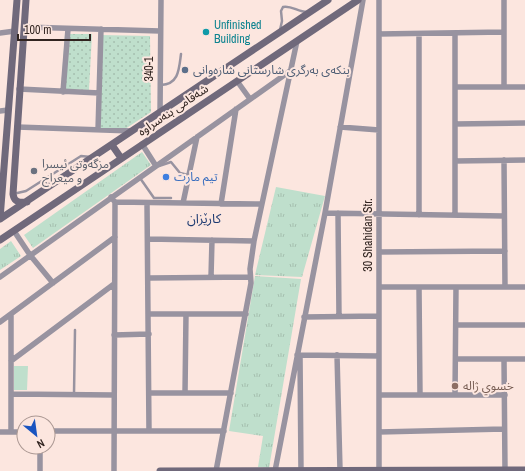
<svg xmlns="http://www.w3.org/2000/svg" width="525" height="471" font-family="'Archivo Narrow','Noto Sans Arabic',sans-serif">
  <defs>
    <pattern id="grass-tufts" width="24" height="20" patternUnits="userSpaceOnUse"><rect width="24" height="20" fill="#bfdfcc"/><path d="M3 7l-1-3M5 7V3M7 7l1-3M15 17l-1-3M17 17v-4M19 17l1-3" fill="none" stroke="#a5bfaf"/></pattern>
    <pattern id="park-dots" width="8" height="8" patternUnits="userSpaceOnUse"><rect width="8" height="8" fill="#bfdfcc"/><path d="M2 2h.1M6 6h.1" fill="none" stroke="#a5bfaf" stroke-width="1.8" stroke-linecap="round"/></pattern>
  </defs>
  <rect width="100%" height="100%" fill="#fce6df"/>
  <path fill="url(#grass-tufts)" d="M142,152L151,165L33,248L24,235Z
    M276,187L325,196L302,277L255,275Z
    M11,241L21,256L0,270V249Z
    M255,276L301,279L269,468L258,467L263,436L229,431Z"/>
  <path fill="url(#park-dots)" d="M65,34H92L89,90L61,89Z
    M100,35L150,36L151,112L125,129H96Z"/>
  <path fill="#bfdfcc" d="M14,366H28L27,390H14Z"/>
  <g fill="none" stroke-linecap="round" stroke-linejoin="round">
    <path stroke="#9893a0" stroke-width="2.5" d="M280,30L282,21L281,11L283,7C291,5 298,12 307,12
      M161,85C179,84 179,69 181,54
      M159,166L171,162L180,173L188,175
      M140,178L154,198H171
      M13,194L26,191L81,156L91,157
      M74,394L75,330"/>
    <path stroke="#9893a0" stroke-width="5.5" d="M379,0V470
      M504,0V87
      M24,27L160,31
      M0,33L15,31
      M455,33V215
      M379,34L504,32
      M237,81L250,99
      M455,87H525
      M19,89L99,93
      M63,92L68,29
      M0,111L8,110
      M160,114L161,0
      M455,124L525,123
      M17,127L132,131
      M340,127L379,130
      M98,130L101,29
      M142,144L156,166
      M504,160L505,287
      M455,161L525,160
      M111,197L115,202L114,471
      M115,202L261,204
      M147,203L149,431
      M183,203L197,137
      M221,204L236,109
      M325,213L504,216
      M338,213L339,316
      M419,215V34
      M14,231L30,255L53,283
      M148,239L254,241
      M379,252L505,251
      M0,277L290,71
      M211,277L212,240
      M149,278L250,277
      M379,287H525
      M419,287L420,395
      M149,314H246
      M304,317L379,316
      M0,322L115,237
      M456,325H525
      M114,335L149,334
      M297,355L379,356
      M300,355L301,471
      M337,355L340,470
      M456,359H525
      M504,359L505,470
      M11,361L114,284
      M149,393H231
      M185,393L186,314
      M11,394L114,395
      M379,395H505
      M455,395L456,287
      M48,431H224
      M0,432H24
      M11,432V314
      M379,432L504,429
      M40,447V471
      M216,471L251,283L250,269L254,241L297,41
      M275,471L325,213L363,0"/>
    <path stroke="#70697b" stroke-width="7" d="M26,0L13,194C14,202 19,203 27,202
      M112,145L121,158
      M0,219L328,0
      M0,219L17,0
      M0,240L358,0
      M160,471L525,470"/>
  </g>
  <circle fill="#0f9aa8" stroke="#fce6df" stroke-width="1.5" cx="206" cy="32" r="4"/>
  <circle fill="#5c6f8a" stroke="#fce6df" stroke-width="1.5" cx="185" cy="70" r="4"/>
  <circle fill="#6b7280" stroke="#fce6df" stroke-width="1.5" cx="34" cy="171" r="4"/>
  <circle fill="#3f7fe0" stroke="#fce6df" stroke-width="1.5" cx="166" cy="177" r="4"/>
  <circle fill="#8d6e63" stroke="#fce6df" stroke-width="1.5" cx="455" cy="386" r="4"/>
  <g text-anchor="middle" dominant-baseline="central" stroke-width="4" stroke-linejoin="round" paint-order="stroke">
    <g font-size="12" fill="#0d838f" stroke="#fce6df" text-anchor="start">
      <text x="214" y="25">Unfinished<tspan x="214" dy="14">Building</tspan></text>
    </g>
    <g font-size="12" fill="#312420" stroke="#fce6df">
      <text transform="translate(149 69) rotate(-90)">340-1</text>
      <text transform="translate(173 110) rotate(-34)">شەقامی بنەسراوە</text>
      <text transform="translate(368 235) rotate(-90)">30 Shahidan Str.</text>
    </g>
    <g font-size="12" fill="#4e5e75" stroke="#fce6df" text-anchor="start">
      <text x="193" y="70">بنكەی بەرگری شارستانی شارەوانی</text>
    </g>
    <g font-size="12" fill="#5b616d" stroke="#fce6df" text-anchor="start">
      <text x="42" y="164">مزگەوتی ئیسرا<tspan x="42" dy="14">و میعراج</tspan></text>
    </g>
    <g font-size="12" fill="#366cbe" stroke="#fce6df" text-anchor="start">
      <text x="174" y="177">تيم مارت</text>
    </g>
    <g font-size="12" fill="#785e54" stroke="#fce6df" text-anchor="start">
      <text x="463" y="386">خسوي ژاله</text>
    </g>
    <g font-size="13" fill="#1d3a71" stroke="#fce6df">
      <text x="204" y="218">کارێزان</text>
    </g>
  </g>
  <g transform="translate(36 435) rotate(151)"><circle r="19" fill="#fce6df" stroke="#ab9893"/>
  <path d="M0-3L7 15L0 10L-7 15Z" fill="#1a54c0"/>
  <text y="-6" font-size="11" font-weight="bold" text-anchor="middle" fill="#312420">N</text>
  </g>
  <path d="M18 34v6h72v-6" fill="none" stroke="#312420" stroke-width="2"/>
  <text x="24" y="34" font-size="12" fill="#312420" stroke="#fce6df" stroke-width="3" paint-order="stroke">100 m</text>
</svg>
